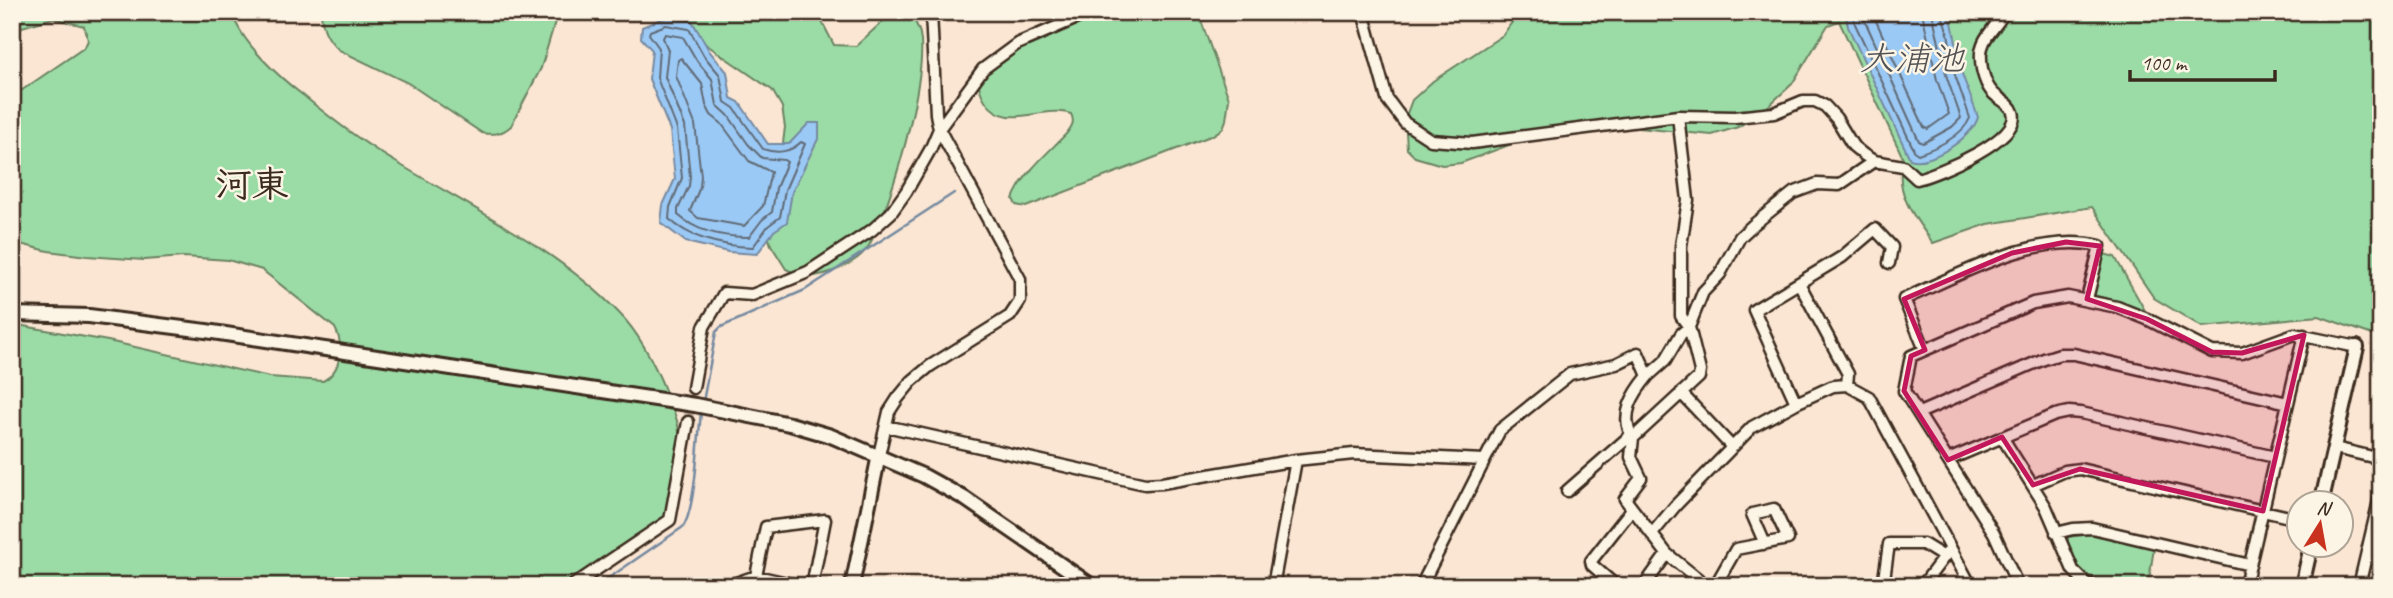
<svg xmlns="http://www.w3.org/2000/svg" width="2393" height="598" font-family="Caveat,'Klee One',sans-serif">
  <rect width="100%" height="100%" fill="#fbe6d3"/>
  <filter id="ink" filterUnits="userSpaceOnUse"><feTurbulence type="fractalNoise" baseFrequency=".0143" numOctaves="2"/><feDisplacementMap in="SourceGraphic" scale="14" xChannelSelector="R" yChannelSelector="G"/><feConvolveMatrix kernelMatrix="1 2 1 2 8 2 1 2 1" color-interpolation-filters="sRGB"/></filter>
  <g filter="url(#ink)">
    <path fill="#9bdca6" stroke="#6b8362" stroke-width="2" d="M12,12H232C240,42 280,78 304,96C334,121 366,145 399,164C472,208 560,251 619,313C641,335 656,367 667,395C671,405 676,415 678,425C683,448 671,495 666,520L567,586H12V324L108,341L270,377L323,381C342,371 344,345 335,328L262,270L228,260L184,257L144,260L87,256L48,251L12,242V97L85,47L88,40L84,26L53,18L12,30Z
      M321,12H558L541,68L511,126C502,134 494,135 482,133L408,83L339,50C327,39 322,28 321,12Z
      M652,12H817L834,45L856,46L893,12L903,13L914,19C916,24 919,29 920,34C929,75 890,211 868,247C857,264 825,277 806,276C799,275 792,272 786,269L771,245L765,227L782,151L785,127L782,107L772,90L701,41Z
      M1077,12H1198L1229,99L1226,120L1223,128L1213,135L1026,207L1016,205L1013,199C1023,173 1048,153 1067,133C1072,126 1075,122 1071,114C1043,104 1007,132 986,102C979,91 977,82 980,70Z
      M1519,12H2381V338L2319,316L2202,327L2154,298L2092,207L1988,224L1933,243C1915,219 1892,189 1904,160L1839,21L1828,25L1792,84L1762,112L1738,127L1712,135L1627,127L1552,129L1461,163L1442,165L1415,157L1407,149L1406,132V116L1412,100L1433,81L1503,35Z
      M2104,254L2115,257L2148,316L2131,307L2094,295Z
      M2091,534L2154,548L2148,586C2123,586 2091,587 2075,563C2070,556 2067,546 2068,537Z"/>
    <path fill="#9bc9f6" stroke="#7589a0" stroke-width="2" d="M1845,12H1946L1952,22L1962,74L1978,117C1974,136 1929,167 1910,159L1848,27Z
      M666,17L692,21L710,52L727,72L731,98L739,102L768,144H789L809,123H819V137L792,192L787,222L774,231L757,254L728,252L686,242L661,223L663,205L675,179L670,130L649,79L652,50L641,38L642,27Z"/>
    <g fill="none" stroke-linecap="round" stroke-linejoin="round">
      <path stroke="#616a74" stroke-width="2" d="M1852,12L1855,24L1915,152L1918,154C1936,148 1963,136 1970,118L1955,75L1948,33L1941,12
        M1861,12L1919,141L1923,143L1952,127L1961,118L1947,78L1932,12
        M1872,12L1924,127L1928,129L1949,114L1937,80L1922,12
        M666,25L689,29L704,56L720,75L725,102L734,108L763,149C777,154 791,152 801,142L805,144L785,190L780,217L768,226L753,247C723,246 692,240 669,219L670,207L682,178L677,129L657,78L659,48L649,34L650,31Z
        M665,34L683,37L697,61L712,79L717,105L728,115L748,144L762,158L784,160L787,162L776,188L772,212L762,220L749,237C724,237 697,232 678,215V209L689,186L690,177L685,126L665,77L668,50L663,38Z
        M681,58L702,84L706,105L711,115L721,123L749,161L771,172L763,206L744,226L698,218L690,211L700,187L701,176L695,124L676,76L678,60Z"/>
      <path stroke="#7589a0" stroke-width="2.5" d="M703,402L716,332L721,327L805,290L954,193
        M597,586L683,527C696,508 698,437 701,412"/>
      <path stroke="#d5c0af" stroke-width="10" stroke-dasharray="10 5" stroke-linecap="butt" d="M688,422L693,388"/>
      <g stroke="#3b2a1e" stroke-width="15">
        <path id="minor" d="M1363,12L1387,99L1405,123L1431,140L1472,143L1678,116L1735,117L1774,113L1803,101H1815L1825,106L1836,118L1853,146L1864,155L1874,161L1903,166L1917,179C1937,174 2023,139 2013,112C2010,103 2000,100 1994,94C1986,87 1981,70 1981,59C1979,38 1996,29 2004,12
          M1678,116L1688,200L1681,246V316L1689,327L1700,371L1699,377L1633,438L1631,457L1641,478L1625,499L1667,554L1707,586
          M1799,283L1848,374L1847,385
          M1925,350L1904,299C1962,274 2036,231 2100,246L2087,299
          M693,388L704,327L724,293L752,295L808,272L872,230L891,213L906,192L930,150L939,129L983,69L1017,44L1091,12
          M1681,393L1732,447
          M1796,403L1754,310L1842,257L1875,229L1892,247L1889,263
          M1919,413L2044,359L2060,354H2074L2288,403
          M886,426L1145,484L1162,483L1296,460L1354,454L1484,460
          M2002,437L2046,507L2073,570L2086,583L2098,586
          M1633,438C1619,416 1633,394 1648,376
          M2335,448L2381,459
          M879,455L889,412L898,398L912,381L930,366L1010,316L1020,301V279L939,129L936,114L931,12
          M1948,460L2055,415L2069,412L2081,413L2275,457
          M2033,485L2065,471L2080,469L2298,519
          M1567,491L1631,435
          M2056,533L2073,529L2092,528L2250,565
          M1652,534L1676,505L1752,427L1796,403L1833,386L1847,385L1869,397L1971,586
          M2368,548L2381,569
          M1815,584L1816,586
          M572,586L670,520L688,422
          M727,586L756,576L801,586
          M754,586L766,527L825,520L812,586
          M1273,586L1296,460
          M1421,586L1500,430L1570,374L1616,364L1638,353L1648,376L1665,361L1681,334L1689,327L1703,292L1720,274L1740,237L1753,225L1793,193L1817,184L1839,185L1874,161
          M1616,586L1592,565L1591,561L1632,509
          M1644,586L1667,554
          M1715,586L1736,549L1788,539L1774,509L1752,514L1765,544
          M1883,586L1889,544H1923L1944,557
          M1922,586L1947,553
          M2018,586L1994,533L1904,391L1911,356L2033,303L2068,297L2117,307L2147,319L2212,352L2242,353L2294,334L2357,347
          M2245,586L2304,335
          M2359,586L2381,492"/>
      </g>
      <g stroke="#3b2a1e" stroke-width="18">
        <path id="tertiary" d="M12,314L89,316L206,331L695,405L790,424L831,436L924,476L964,498L1092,586
          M2321,504L2357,347
          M852,586L879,455
          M2302,586L2311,546"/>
      </g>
      <use href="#minor" stroke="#fcf5e5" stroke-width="10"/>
      <use href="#tertiary" stroke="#fcf5e5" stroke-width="12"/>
    </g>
  </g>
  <path fill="#c2185b" fill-opacity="0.2" stroke="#c2185b" stroke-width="5" stroke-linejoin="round" d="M2066,242L2100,246L2087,299L2147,319L2212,352L2242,353L2304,335L2263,511L2080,469L2033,485L2002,437L1948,460L1904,391L1911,356L1925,350L1904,299L2012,253Z"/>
  <g text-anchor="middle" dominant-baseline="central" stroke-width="5" stroke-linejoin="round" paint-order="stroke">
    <g font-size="35" font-style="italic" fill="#535254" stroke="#fcf5e5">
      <text x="1912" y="58">大浦池</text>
    </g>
    <g font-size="37" font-weight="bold" fill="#3b2a1e" stroke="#fcf5e5">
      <text x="252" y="184">河東</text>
    </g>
  </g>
  <rect width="2393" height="598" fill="none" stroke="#fcf5e5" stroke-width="42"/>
  <rect x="21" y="21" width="2351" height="556" fill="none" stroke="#3b2a1e" stroke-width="2.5" filter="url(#ink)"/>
  <g transform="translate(2320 524) rotate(11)"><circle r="33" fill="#fcf5e5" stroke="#afa495" stroke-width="2"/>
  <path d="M0-5L12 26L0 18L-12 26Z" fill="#c8321e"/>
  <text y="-10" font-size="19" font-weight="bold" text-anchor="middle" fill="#3b2a1e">N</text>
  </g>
  <path d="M2130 70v10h145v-10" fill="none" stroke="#3b2a1e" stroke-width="3.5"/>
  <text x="2141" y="70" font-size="21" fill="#3b2a1e" stroke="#fcf5e5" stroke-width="5" paint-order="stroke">100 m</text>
</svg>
